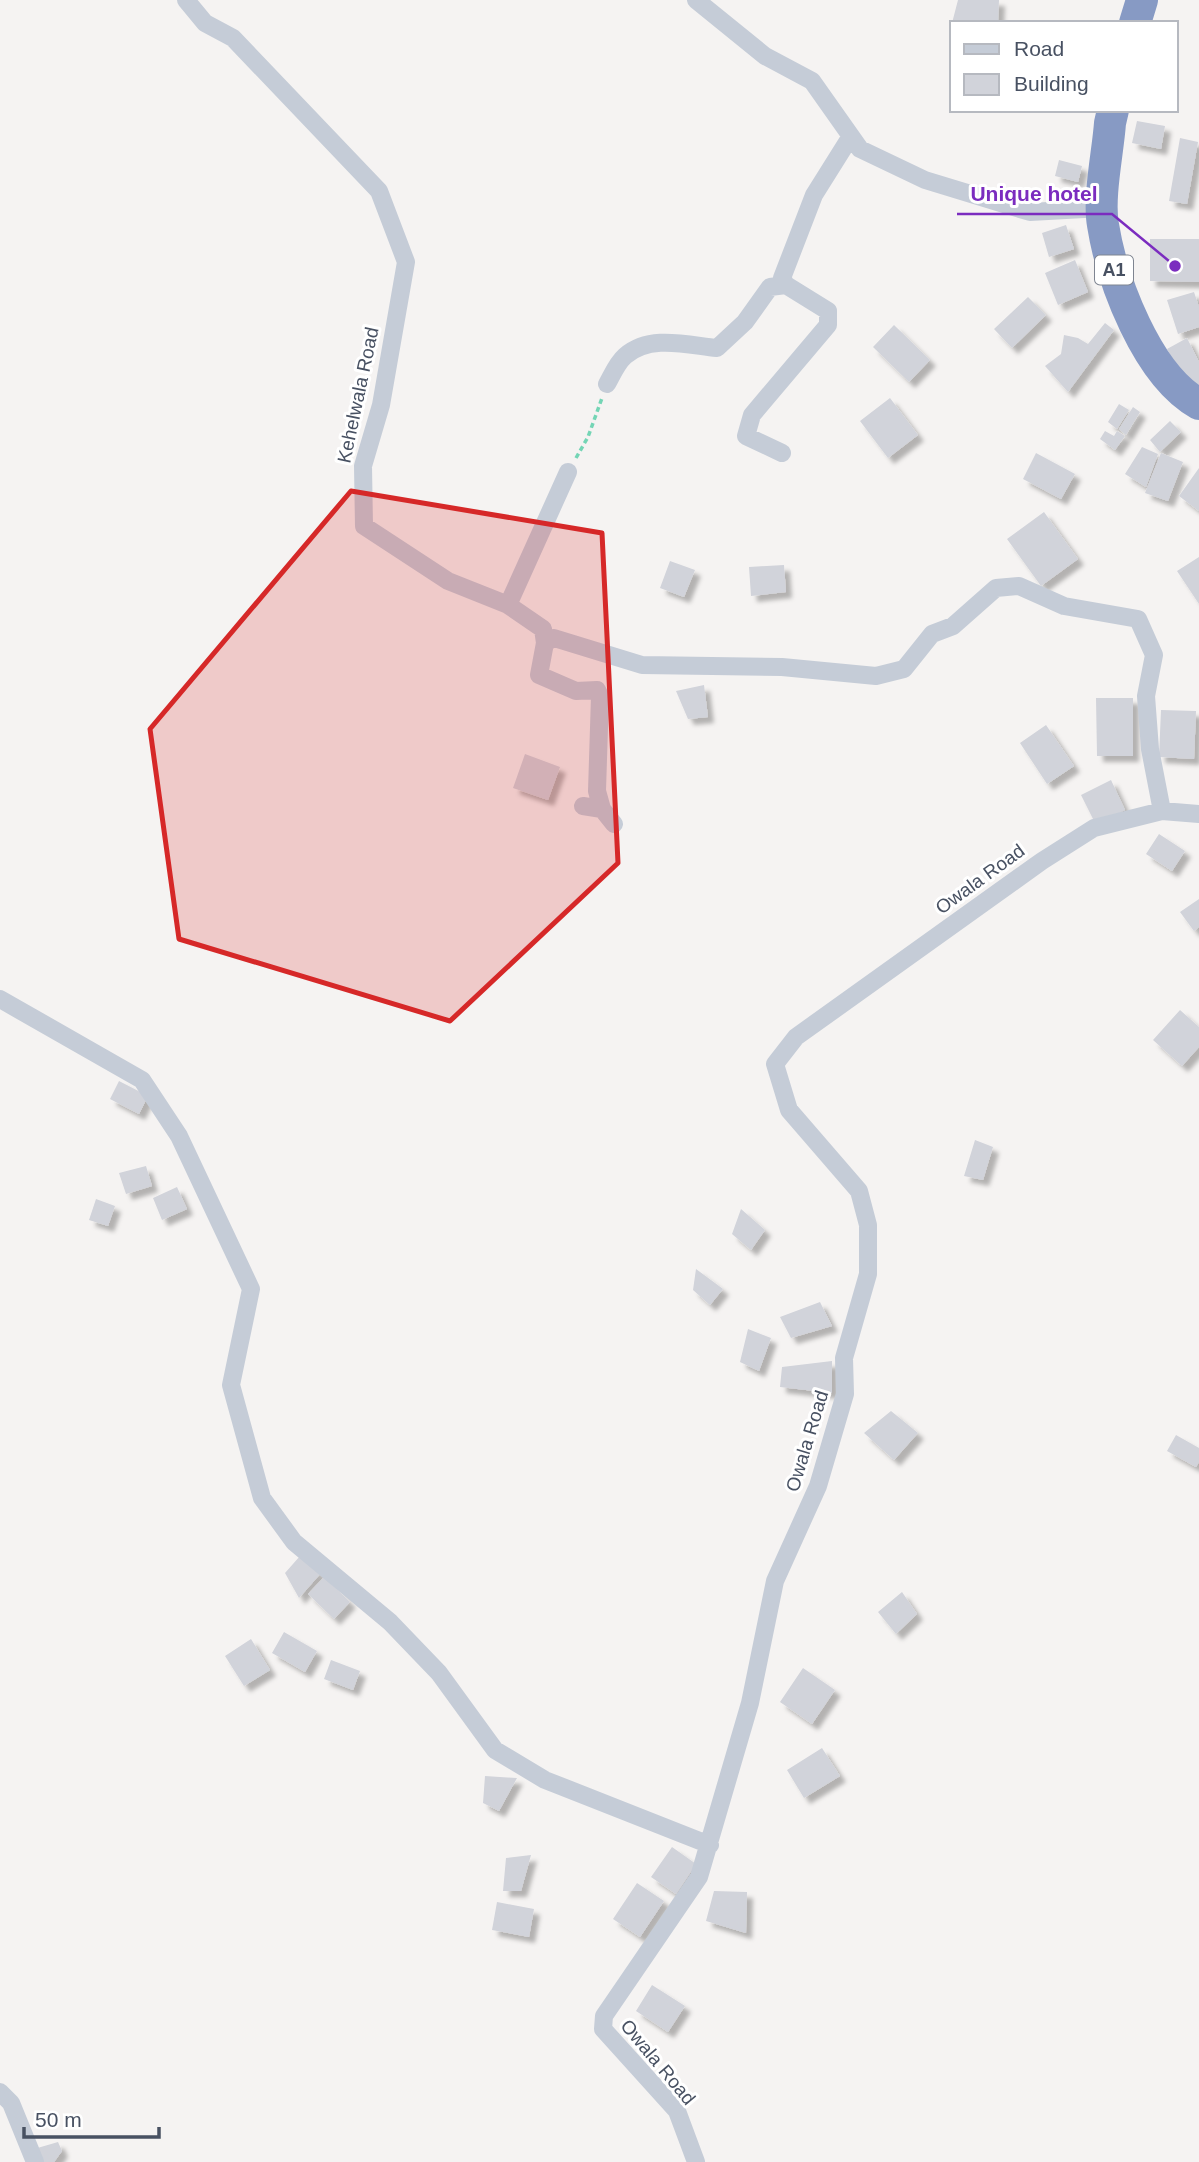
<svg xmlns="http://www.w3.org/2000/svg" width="1199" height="2162" font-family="Helvetica,sans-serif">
  <defs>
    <filter id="shadow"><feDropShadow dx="6" dy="6" stdDeviation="2" flood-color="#0004"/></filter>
  </defs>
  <rect width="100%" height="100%" fill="#f5f3f2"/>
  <path fill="#d1d3da" filter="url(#shadow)" d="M958,0H999L998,23H952Z
    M1137,121L1165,126L1161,149L1132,143Z
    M1180,138L1198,142L1187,204L1169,201Z
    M1059,160L1082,166L1078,182L1055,176Z
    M1066,225L1074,249L1049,257L1042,233Z
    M1150,239H1199V282L1150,281Z
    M1075,260L1088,292L1058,305L1045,273Z
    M1194,292L1199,307V327L1178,334L1167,300Z
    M1028,297L1046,315L1012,348L994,329Z
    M1105,323L1114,330L1068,392L1045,366L1061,354L1064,335L1078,338L1088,344Z
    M894,325L930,360L909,382L873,347Z
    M1187,338L1199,362V393L1193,396L1167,349Z
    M890,398L918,435L888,458L860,421Z
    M1119,404L1129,410L1117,429L1108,422Z
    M1133,407L1140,412L1126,435L1119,429Z
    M1170,421L1181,432L1160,452L1150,440Z
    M1105,431L1114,436L1117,431L1125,436L1115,450L1100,439Z
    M1142,447L1158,454L1146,487L1125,474Z
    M1036,453L1075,474L1061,499L1023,479Z
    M1161,453L1183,462L1168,501L1145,493Z
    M1199,468V511L1179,496Z
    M1044,512L1078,559L1041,586L1007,539Z
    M1199,557V604L1177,571Z
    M670,561L695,570L684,597L660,588Z
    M784,565L786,592L751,596L749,567Z
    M704,685L708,717L688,719L676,691Z
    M1096,698H1133V756H1097Z
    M1161,710L1196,711L1194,759L1159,757Z
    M1046,725L1074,766L1047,784L1020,743Z
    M525,754L560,767L548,800L513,788Z
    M1111,780L1125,810L1096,825L1081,795Z
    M1159,834L1185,851L1172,871L1146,854Z
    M1199,899V927L1194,931L1180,912Z
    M1180,1010L1199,1027V1047L1182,1066L1153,1040Z
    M119,1081L148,1096L139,1114L110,1099Z
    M975,1140L993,1147L983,1180L964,1176Z
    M146,1166L152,1186L126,1194L119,1173Z
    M177,1187L187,1209L162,1220L153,1198Z
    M96,1199L115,1206L108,1226L89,1220Z
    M741,1209L765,1230L751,1250L732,1234Z
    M696,1269L723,1289L710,1305L693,1290Z
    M820,1302L832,1326L791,1338L780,1317Z
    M748,1329L771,1338L759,1371L740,1362Z
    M832,1361V1393L780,1387L782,1367Z
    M891,1411L918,1433L894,1460L864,1433Z
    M1176,1435L1199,1448V1462L1196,1467L1167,1451Z
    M300,1556L321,1573L299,1598L285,1573Z
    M324,1577L350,1602L334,1619L308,1594Z
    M902,1592L917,1614L896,1634L878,1612Z
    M284,1632L317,1651L305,1672L272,1653Z
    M251,1639L270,1670L244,1686L225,1656Z
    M331,1660L360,1671L353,1690L324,1679Z
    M803,1668L835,1690L812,1724L780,1702Z
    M822,1748L840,1776L804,1798L787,1770Z
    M485,1776L517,1778L499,1811L483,1803Z
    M672,1847L696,1864L676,1894L651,1877Z
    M531,1855L521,1891H503L506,1858Z
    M637,1883L664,1901L640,1937L613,1919Z
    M714,1891L747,1892L746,1933L706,1921Z
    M497,1902L534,1909L529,1937L492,1930Z
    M652,1985L685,2006L668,2032L636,2011Z
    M58,2142L62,2151L54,2162H39L34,2149Z"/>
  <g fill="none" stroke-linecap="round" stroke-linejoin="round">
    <path stroke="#74d5b5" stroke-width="3.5" stroke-dasharray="5 3.5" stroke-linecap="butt" d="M576,458L588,437L602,398"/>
    <path stroke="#c5ccd7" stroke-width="18" d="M186,0L205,23L233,38L379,191L406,262L381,405L363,466L364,526L448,581L508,605L543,629L545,643
      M696,0L765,56L812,81L860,149L925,180L1030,212L1102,208
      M607,384C612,375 617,363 625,356C650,334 687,345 717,348L745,322L770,287L786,285
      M782,453L746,436L752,415L828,325V311L786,285L782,278L814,195L851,136
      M508,605L568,472
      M583,806L602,809L614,824
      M602,809L597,791L600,696L597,690L576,691L539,675L545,643L554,638L642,665L782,667L876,676L904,669L932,634L953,626L996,588L1019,586L1064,606L1138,619L1154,655L1146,696L1150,749L1162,811
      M0,999L142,1080L179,1136L251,1289L231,1385L262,1498L294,1542L390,1622L439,1673L495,1750L545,1780L710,1845
      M0,2092L11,2103L35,2162
      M696,2162L677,2111L603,2029L604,2016L699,1877L750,1703L775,1581L818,1486L845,1394L844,1358L868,1274V1225L859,1191L789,1110L775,1064L796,1037L1042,861L1094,828L1162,811L1199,814"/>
    <path stroke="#879ac4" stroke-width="32" d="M1135,23L1142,0
      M1113,110L1110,123C1108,152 1098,197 1103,225C1112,281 1147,375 1199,404"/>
  </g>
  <path fill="#d62828" fill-opacity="0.2" stroke="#d62828" stroke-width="5" stroke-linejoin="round" d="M351,491L602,533L618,863L450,1021L179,939L150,729Z"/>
  <g text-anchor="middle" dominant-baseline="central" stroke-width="6" stroke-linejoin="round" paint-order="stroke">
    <rect fill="#fff" stroke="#7f8591" stroke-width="2" x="1095" y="255.5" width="38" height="29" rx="5"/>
    <g font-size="18" font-weight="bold" fill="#485162">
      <text x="1114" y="270">A1</text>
    </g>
    <g font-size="19" fill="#485162" stroke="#fff">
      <text transform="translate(358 395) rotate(-78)">Kehelwala Road</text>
      <text transform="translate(980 879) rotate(-36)">Owala Road</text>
      <text transform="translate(807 1441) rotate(-73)">Owala Road</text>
      <text transform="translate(658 2062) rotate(50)">Owala Road</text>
    </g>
  </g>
  <path fill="none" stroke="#7b2cbf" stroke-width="2.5" d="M1175 266L1112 214H957"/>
  <circle fill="#7b2cbf" stroke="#fff" stroke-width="2.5" cx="1175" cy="266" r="7"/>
  <g font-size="21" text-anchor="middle" font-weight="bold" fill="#7b2cbf" stroke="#fff" stroke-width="6" stroke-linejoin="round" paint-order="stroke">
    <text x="1034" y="201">Unique hotel</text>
  </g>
  <rect x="950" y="21" width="228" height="91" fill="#ffffff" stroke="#b6b9c0" stroke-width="2"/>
  <rect x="964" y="44" width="35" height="10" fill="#c5ccd7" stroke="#b6b9c0" stroke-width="2"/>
  <text x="1014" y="56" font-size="21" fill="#485162">Road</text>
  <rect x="964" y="74" width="35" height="21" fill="#d1d3da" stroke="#b6b9c0" stroke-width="2"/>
  <text x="1014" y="91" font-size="21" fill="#485162">Building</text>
  <path d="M24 2127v10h135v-10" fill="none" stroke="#485162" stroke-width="3.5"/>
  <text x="35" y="2127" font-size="21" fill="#485162" stroke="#ffffff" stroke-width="5" paint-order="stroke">50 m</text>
</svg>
